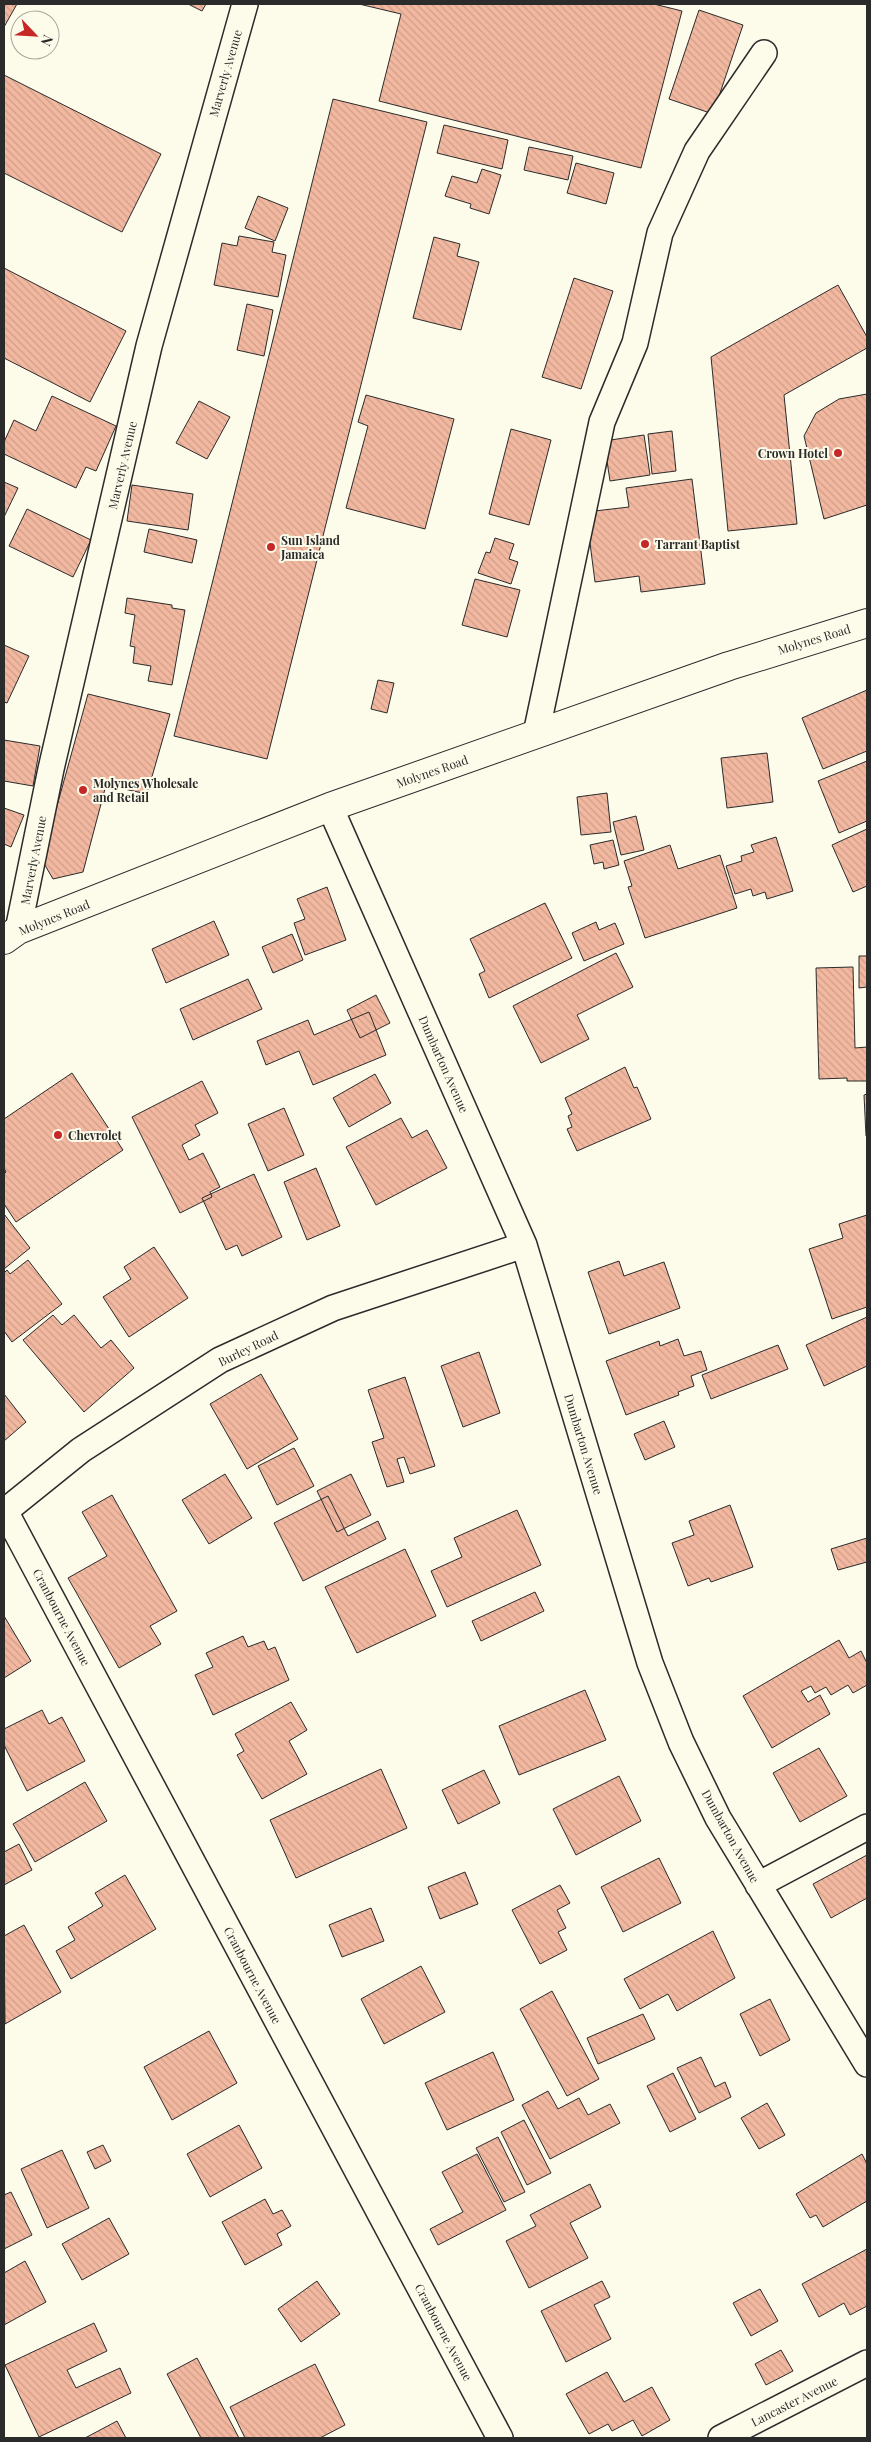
<svg xmlns="http://www.w3.org/2000/svg" width="871" height="2442" font-family="'Playfair Display',serif">
  <defs>
    <pattern id="building-back-hatch" width="6" height="6" patternUnits="userSpaceOnUse" patternTransform="scale(1.25)"><rect width="6" height="6" fill="#f2b8a0"/><path d="M-1 5l2 2M0 0l6 6M5-1l2 2" fill="none" stroke="#d09e8a"/></pattern>
  </defs>
  <rect width="100%" height="100%" fill="#fdfbea"/>
  <path fill="url(#building-back-hatch)" stroke="#2b2b2b" d="M4,4H17L4,27Z
    M188,4H206L202,11Z
    M359,4H654L682,11L641,168L379,101L401,14Z
    M699,10L743,25L713,114L669,99Z
    M4,75L161,154L122,232L4,173Z
    M333,99L427,122L267,759L174,736Z
    M444,125L508,140L502,169L437,153Z
    M529,147L573,156L568,180L524,170Z
    M576,163L614,173L606,204L567,193Z
    M482,169L501,175L489,214L470,208L471,204L445,196L452,176L477,183Z
    M258,196L288,208L275,241L245,228Z
    M239,236L274,242L272,252L286,255L278,297L214,285L222,243L237,246Z
    M434,237L460,244L457,256L479,262L461,330L413,318Z
    M4,268L126,331L90,402L4,358Z
    M574,278L613,291L581,389L542,377Z
    M838,285L867,337V348L784,395L797,524L728,531L711,357Z
    M247,304L273,310L264,356L237,350Z
    M867,394V505L824,519L804,436L816,413L839,399Z
    M366,395L454,419L425,529L346,508L368,426L358,422Z
    M52,396L116,426L96,471L86,467L76,488L4,454V442L14,420L36,431Z
    M199,401L230,417L207,459L176,443Z
    M511,429L551,440L529,525L489,514Z
    M672,431L676,471L652,474L648,434Z
    M644,435L650,475L610,481L604,441Z
    M692,479L705,584L641,592L639,576L595,582L586,512L629,507L626,488Z
    M4,482L18,488L4,517Z
    M132,485L193,494L188,530L127,521Z
    M27,509L91,540L73,577L9,546Z
    M149,529L197,540L192,563L144,552Z
    M495,538L514,544L509,559L518,562L511,584L478,573L486,552L490,553Z
    M475,579L520,590L507,637L462,625Z
    M127,598L172,605V608L185,610L172,685L148,681L151,666L133,663L135,647L130,646L135,615L125,613Z
    M4,645L29,656L7,703L4,702Z
    M378,680L394,683L387,713L371,709Z
    M867,690V751L823,769L802,718Z
    M88,694L170,714L147,794L106,785L83,872L53,879L42,860Z
    M4,740L40,746L33,786L4,781Z
    M767,753L773,802L727,808L721,758Z
    M867,761V821L839,833L818,781Z
    M607,793L611,832L581,835L577,797Z
    M4,808L24,815L11,847L4,844Z
    M636,816L644,850L621,855L613,822Z
    M867,829V886L853,892L832,845Z
    M776,837L793,891L767,899L765,892L753,896L751,889L735,894L726,866L742,861L741,856L754,852L751,845Z
    M613,840L619,865L604,869L603,862L594,864L590,845Z
    M670,845L678,869L720,855L737,908L645,938L628,887L632,886L624,861Z
    M327,887L346,940L305,955L294,923L305,919L297,899Z
    M545,903L572,958L489,998L479,974L485,971L470,939Z
    M214,921L229,955L166,983L152,949Z
    M596,922L599,930L615,923L624,944L584,961L572,933Z
    M292,934L303,960L273,973L262,947Z
    M616,953L633,987L577,1015L589,1039L541,1063L513,1006Z
    M859,956H867V987L859,988Z
    M853,967L855,1048L867,1047V1081H847V1078L819,1079L816,968Z
    M248,979L262,1009L193,1040L180,1009Z
    M376,995L390,1023L360,1038L347,1010Z
    M369,1012L386,1055L313,1085L299,1051L266,1065L257,1041L308,1020L314,1035Z
    M625,1067L634,1088L637,1087L651,1119L577,1151L567,1129L572,1127L568,1116L572,1114L565,1098Z
    M72,1073L123,1150L16,1222L4,1204V1174L6,1172L4,1168V1119Z
    M375,1074L391,1103L349,1127L333,1098Z
    M202,1081L218,1113L195,1125L200,1135L182,1145L189,1160L203,1153L220,1187L210,1192L212,1197L180,1213L132,1117Z
    M867,1094V1136H866L864,1095Z
    M284,1108L304,1155L268,1171L248,1124Z
    M401,1118L412,1138L427,1130L447,1168L376,1205L346,1147Z
    M316,1168L340,1226L307,1240L284,1182Z
    M254,1174L282,1237L242,1256L237,1245L226,1250L202,1198Z
    M4,1214L30,1248L4,1269Z
    M867,1215V1307L832,1319L809,1249L843,1238L839,1224Z
    M154,1247L188,1298L129,1337L103,1297L131,1279L124,1267Z
    M28,1260L62,1304L12,1342L4,1331V1273L7,1270L10,1274Z
    M619,1261L624,1276L664,1262L680,1308L609,1334L588,1272Z
    M53,1315L62,1325L74,1315L101,1348L111,1340L134,1368L84,1412L23,1340Z
    M867,1317V1366L824,1386L806,1345Z
    M678,1339L684,1356L701,1351L707,1370L691,1376L694,1386L678,1392L679,1395L626,1415L606,1361L659,1341L660,1346Z
    M778,1345L788,1369L711,1399L702,1375Z
    M479,1352L500,1413L463,1427L441,1366Z
    M261,1374L298,1439L247,1469L210,1404Z
    M405,1377L435,1466L410,1474L404,1457L397,1459L404,1482L387,1487L372,1442L384,1438L368,1390Z
    M4,1394L26,1422L4,1441Z
    M664,1421L675,1447L645,1460L634,1434Z
    M294,1448L314,1486L277,1505L258,1466Z
    M225,1474L252,1518L209,1544L182,1500Z
    M351,1474L371,1515L337,1532L317,1491Z
    M112,1495L177,1611L150,1626L161,1644L119,1668L68,1578L107,1556L82,1512Z
    M328,1496L348,1536L378,1521L386,1539L303,1581L274,1523Z
    M730,1505L753,1567L711,1582L709,1578L688,1586L672,1543L694,1535L689,1521Z
    M517,1510L541,1565L447,1607L431,1571L462,1557L454,1538Z
    M867,1538V1562L838,1570L831,1549Z
    M405,1549L436,1616L357,1653L325,1587Z
    M535,1592L544,1611L481,1641L472,1621Z
    M4,1616L31,1661L4,1678Z
    M243,1636L248,1647L264,1641L268,1650L275,1647L289,1680L213,1715L195,1675L213,1667L206,1653Z
    M839,1640L849,1658L861,1651L867,1663V1685L853,1693L848,1685L831,1695L826,1687L815,1693L811,1686L801,1691L808,1702L820,1695L830,1714L772,1748L743,1696Z
    M585,1690L606,1740L519,1775L499,1726Z
    M291,1702L307,1730L289,1741L307,1774L262,1799L237,1755L244,1751L235,1734Z
    M42,1710L49,1724L62,1717L85,1761L27,1791L4,1745V1729Z
    M819,1748L847,1796L800,1822L773,1773Z
    M381,1769L407,1828L296,1878L270,1820Z
    M484,1770L500,1803L458,1824L442,1790Z
    M619,1776L641,1821L576,1855L553,1809Z
    M85,1782L107,1821L35,1862L13,1824Z
    M19,1844L32,1870L4,1885V1852Z
    M867,1855V1898L831,1918L813,1884Z
    M659,1858L681,1903L623,1932L601,1887Z
    M465,1872L478,1904L440,1919L428,1887Z
    M125,1875L156,1929L71,1979L56,1951L75,1940L68,1927L103,1906L95,1893Z
    M560,1885L570,1903L557,1910L566,1928L558,1932L567,1950L540,1964L512,1910Z
    M371,1908L384,1941L342,1957L329,1925Z
    M24,1925L61,1992L5,2024L4,1936Z
    M713,1931L735,1978L677,2011L668,1994L640,2009L624,1979Z
    M421,1966L445,2012L384,2044L361,1999Z
    M552,1991L599,2079L567,2096L520,2009Z
    M770,1999L790,2040L760,2056L740,2014Z
    M643,2014L655,2039L598,2064L587,2038Z
    M209,2031L237,2083L172,2120L144,2067Z
    M493,2052L514,2100L447,2130L425,2083Z
    M701,2057L715,2087L725,2082L731,2097L699,2113L677,2068Z
    M673,2073L696,2119L670,2132L647,2086Z
    M548,2091L558,2109L579,2098L588,2115L610,2104L620,2123L550,2159L522,2105Z
    M767,2103L785,2135L759,2149L741,2118Z
    M524,2120L551,2173L527,2185L501,2132Z
    M239,2125L262,2168L210,2197L187,2154Z
    M498,2137L525,2192L504,2202L476,2148Z
    M103,2145L111,2161L95,2169L87,2152Z
    M62,2150L89,2208L47,2228L21,2169Z
    M477,2154L506,2210L438,2245L430,2229L463,2212L442,2172Z
    M862,2154L867,2164V2201L823,2227L816,2215L810,2218L796,2194Z
    M590,2184L601,2207L570,2223L588,2258L529,2288L506,2241L536,2226L530,2215Z
    M11,2192L32,2235L4,2249V2195Z
    M265,2199L273,2214L282,2210L291,2226L277,2234L282,2245L245,2265L222,2222Z
    M109,2218L129,2254L82,2280L62,2244Z
    M867,2249V2306L850,2315L844,2303L819,2317L802,2284Z
    M25,2261L46,2302L4,2325V2273Z
    M317,2281L340,2314L301,2342L278,2309Z
    M602,2281L610,2297L594,2305L611,2339L566,2362L541,2311Z
    M760,2289L778,2321L751,2336L733,2303Z
    M94,2323L107,2351L67,2370L76,2388L120,2368L131,2393L39,2437L5,2365Z
    M781,2350L793,2371L766,2385L755,2364Z
    M197,2358L239,2438H201L167,2374Z
    M315,2364L345,2425L320,2438H245L230,2407Z
    M607,2372L624,2402L652,2387L670,2420L642,2436L633,2420L612,2431L608,2424L589,2434L566,2394Z
    M117,2421L126,2438H85Z"/>
  <g fill="none" stroke-linecap="round" stroke-linejoin="round">
    <g stroke="#2b2b2b" stroke-width="28">
      <path id="minor" d="M536,734L602,422L635,343L660,233L697,151L764,53
        M330,807L524,1245L650,1663L681,1742L718,1818L867,2064
        M18,930L51,769L149,346L245,4
        M5,1511L500,2438
        M4,1512L81,1450L220,1360L333,1308L524,1245
        M758,1885L867,1827
        M721,2438L867,2363"/>
    </g>
    <g stroke="#2b2b2b" stroke-width="30">
      <path id="secondary" d="M4,940L18,930L330,807L729,666L867,623"/>
    </g>
    <use href="#minor" stroke="#fdfbea" stroke-width="25"/>
    <use href="#secondary" stroke="#fdfbea" stroke-width="28"/>
  </g>
  <g fill="#c62828" stroke="#fdfbea" stroke-width="2">
    <circle cx="838" cy="453" r="5"/>
    <circle cx="645" cy="544" r="5"/>
    <circle cx="271" cy="547" r="5"/>
    <circle cx="83" cy="790" r="5"/>
    <circle cx="58" cy="1135" r="5"/>
  </g>
  <g text-anchor="middle" dominant-baseline="central" stroke-width="4" stroke-linejoin="round" paint-order="stroke">
    <g font-size="12" fill="#2b2b2b" stroke="#fdfbea">
      <text transform="translate(225 73) rotate(-74)">Marverly Avenue</text>
      <text transform="translate(122 465) rotate(-77)">Marverly Avenue</text>
      <text transform="translate(814 639) rotate(-17)">Molynes Road</text>
      <text transform="translate(432 771) rotate(-19)">Molynes Road</text>
      <text transform="translate(33 860) rotate(-79)">Marverly Avenue</text>
      <text transform="translate(54 917) rotate(-22)">Molynes Road</text>
      <text transform="translate(444 1064) rotate(66)">Dumbarton Avenue</text>
      <text transform="translate(248 1348) rotate(-26)">Burley Road</text>
      <text transform="translate(584 1444) rotate(73)">Dumbarton Avenue</text>
      <text transform="translate(62 1617) rotate(62)">Cranbourne Avenue</text>
      <text transform="translate(731 1836) rotate(61)">Dumbarton Avenue</text>
      <text transform="translate(253 1975) rotate(62)">Cranbourne Avenue</text>
      <text transform="translate(444 2332) rotate(62)">Cranbourne Avenue</text>
      <text transform="translate(794 2401) rotate(-27)">Lancaster Avenue</text>
    </g>
    <g font-size="12" font-weight="bold" fill="#2b2b2b" stroke="#fdfbea" text-anchor="start">
      <text x="828" y="453" text-anchor="end">Crown Hotel</text>
      <text x="281" y="540">Sun Island<tspan x="281" dy="14">Jamaica</tspan></text>
      <text x="655" y="544">Tarrant Baptist</text>
      <text x="93" y="783">Molynes Wholesale<tspan x="93" dy="14">and Retail</tspan></text>
      <text x="68" y="1135">Chevrolet</text>
    </g>
  </g>
  <rect width="871" height="2442" fill="none" stroke="#2b2b2b" stroke-width="10"/>
  <g transform="translate(35 35) rotate(115)"><circle r="24" fill="#fdfbea" stroke="#a9a89e"/>
  <path d="M0-4L9 19L0 12L-9 19Z" fill="#c62828"/>
  <text y="-8" font-size="14" font-weight="bold" text-anchor="middle" fill="#2b2b2b">N</text>
  </g>
</svg>
